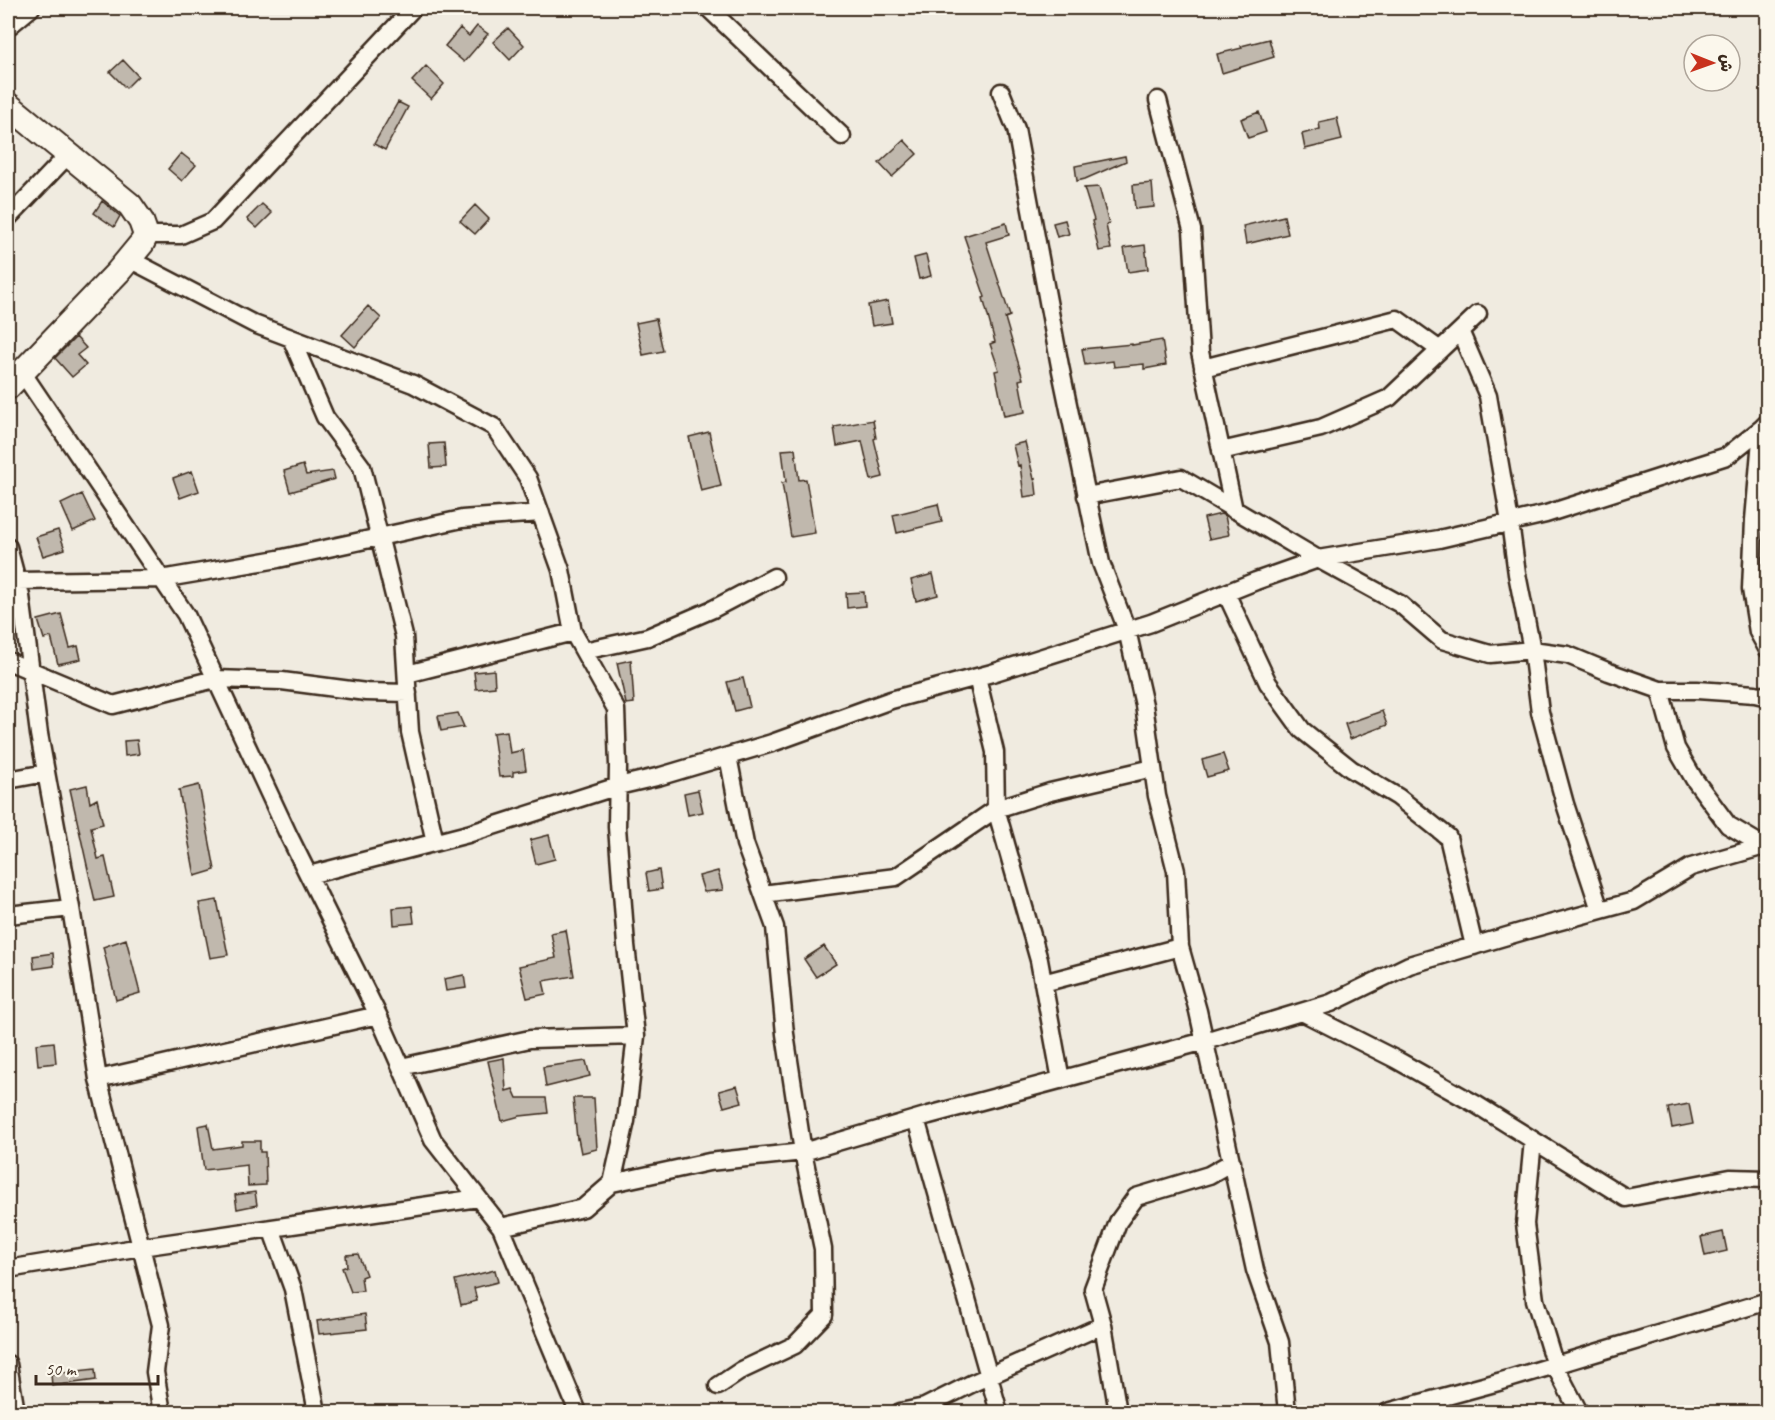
<svg xmlns="http://www.w3.org/2000/svg" width="1775" height="1420" font-family="Caveat,'Playpen Sans Arabic',sans-serif">
  <rect width="100%" height="100%" fill="#f0ebe0"/>
  <filter id="ink" filterUnits="userSpaceOnUse"><feTurbulence type="fractalNoise" baseFrequency=".0167" numOctaves="2"/><feDisplacementMap in="SourceGraphic" scale="12" xChannelSelector="R" yChannelSelector="G"/><feConvolveMatrix kernelMatrix="1 2 1 2 8 2 1 2 1" color-interpolation-filters="sRGB"/></filter>
  <g filter="url(#ink)">
    <path fill="#c0b8ad" stroke="#3b2a1e" stroke-width="1.5" d="M477,26L488,34L464,62L445,46L460,28L469,36Z
      M508,28L524,45L510,60L493,42Z
      M1269,39L1274,57L1222,73L1217,54L1242,48L1241,46Z
      M123,60L138,76L126,88L110,72Z
      M426,66L444,84L431,99L412,81Z
      M398,102L408,107L385,150L374,144Z
      M1259,112L1266,132L1248,138L1241,119Z
      M1337,118L1342,140L1305,149L1302,134L1320,129L1319,122Z
      M904,140L917,154L892,177L879,163Z
      M181,153L196,165L182,181L168,169Z
      M1125,156L1126,161L1085,179L1077,181L1075,166Z
      M1152,183L1154,207L1135,209L1133,185Z
      M1099,187L1109,224L1106,225L1111,249L1099,251L1092,221L1094,220L1084,188Z
      M102,201L120,216L114,227L94,213Z
      M262,204L272,213L257,228L247,219Z
      M475,205L489,219L475,234L460,221Z
      M1284,216L1288,234L1246,244L1243,226Z
      M1065,220L1069,234L1057,237L1053,223Z
      M1006,223L1009,235L986,242L1010,316L1005,318L1023,379L1019,380L1025,412L1004,416L995,371L999,370L990,344L995,342L983,298L985,297L964,236Z
      M1145,245L1148,269L1128,272L1124,248Z
      M926,255L931,276L919,279L914,258Z
      M888,301L892,323L872,326L868,305Z
      M368,306L381,318L355,347L342,335Z
      M656,319L663,351L643,355L636,323Z
      M76,337L86,348L77,355L86,365L72,377L55,358Z
      M1162,340L1166,365L1144,369V364L1114,367L1113,361L1085,365L1082,349L1132,344V345Z
      M873,420L876,438L874,439L883,477L871,480L862,441L837,446L834,427Z
      M709,432L721,486L701,491L689,437Z
      M1025,442L1034,479L1035,478L1037,495L1024,497L1020,465L1018,466L1013,445Z
      M444,443L446,467L431,468L429,444Z
      M795,449L799,480L806,479L815,533L791,537L782,483L786,482L782,450Z
      M303,465L306,475L333,471L335,479L290,492L284,471Z
      M192,471L199,491L180,498L173,478Z
      M82,494L95,521L73,531L61,504Z
      M938,504L942,522L897,533L893,515Z
      M1221,514L1225,516L1229,535L1209,539L1204,518Z
      M58,530L65,549L43,556L36,537Z
      M933,574L938,595L916,601L911,580Z
      M864,592L865,606L847,608L846,593Z
      M61,614L70,648L78,646L81,659L58,664L51,637L44,639L38,620Z
      M631,660L634,703L626,704L617,663Z
      M494,670L495,687L476,689L474,672Z
      M743,678L750,707L735,711L727,682Z
      M1382,711L1387,725L1350,739L1345,724Z
      M458,713L464,727L441,731L438,716Z
      M507,731L510,753L523,750L526,770L513,772V776L499,777L493,733Z
      M137,740L139,754L125,756L124,741Z
      M1223,754L1229,771L1207,777L1202,760Z
      M87,785L90,803L97,799L103,824L91,827L98,859L105,857L114,897L95,901L70,789Z
      M199,785L215,870L195,876L179,790Z
      M698,790L703,812L688,815L684,793Z
      M549,835L555,859L536,864L530,840Z
      M659,870L662,889L649,891L646,873Z
      M718,871L723,890L704,892L699,876Z
      M217,900L228,955L210,958L199,903Z
      M412,906L414,923L394,925L393,908Z
      M566,930L574,976L543,981L546,994L527,998L519,966L556,958L551,933Z
      M126,939L140,993L116,1000L103,947Z
      M824,946L836,964L816,977L804,959Z
      M53,953L54,966L34,969L33,956Z
      M464,975L466,988L446,991L444,979Z
      M54,1042L56,1063L38,1065L36,1044Z
      M504,1058L506,1091L513,1089L517,1098H546L548,1113L520,1116L502,1121L488,1061Z
      M586,1061L590,1076L546,1087L543,1067Z
      M737,1086L742,1102L724,1107L719,1091Z
      M573,1098H594L597,1149L581,1153L578,1138L577,1139Z
      M1689,1104L1693,1124L1672,1128L1668,1108Z
      M208,1124L213,1149L242,1145V1141H260V1152H265L266,1185L248,1186L247,1165L204,1170L198,1126Z
      M255,1192L257,1205L237,1209L235,1195Z
      M1723,1232L1727,1251L1705,1256L1701,1237Z
      M358,1254L366,1275L361,1277L363,1291L351,1292L342,1268L347,1266L346,1255Z
      M495,1270L498,1282L474,1288L477,1301L461,1305L455,1280Z
      M365,1314L367,1329L319,1334L317,1321Z
      M95,1369L96,1380L52,1386L51,1374Z"/>
    <g fill="none" stroke-linecap="round" stroke-linejoin="round">
      <g stroke="#3b2a1e" stroke-width="21">
        <path id="street" d="M708,8L842,136
          M8,27L31,8
          M1001,92L1016,129L1060,366L1101,563L1127,630L1144,705L1157,796L1176,871L1180,947L1198,1011L1255,1270L1280,1342L1287,1412
          M1158,100L1192,230L1200,352L1234,510
          M8,218L68,155
          M146,235H181L213,221L413,8
          M129,259L254,324L413,384L494,427L528,478L561,570L573,632L616,709L618,766L617,827L626,945L636,1036L626,1121L612,1183L583,1208L501,1227
          M1460,331L1488,396L1510,522L1517,574L1532,650L1540,712L1565,804L1600,910
          M291,338L325,417L362,467L404,636L410,732L435,842
          M1203,368L1397,319L1440,350
          M22,372L186,615L288,834L378,1015L433,1140L501,1227L578,1412
          M1762,428L1754,520L1751,589L1758,632L1768,650
          M1221,451L1321,428L1389,398L1478,314
          M1086,496L1181,478L1318,559L1400,604L1442,640L1490,654L1532,650L1568,655L1609,672L1660,690H1697L1755,694L1768,697
          M8,547L21,596L39,734L71,908L98,1079L161,1325L155,1372L162,1412
          M17,581L161,579L278,559L462,519L541,513
          M1226,593L1268,683L1302,730L1351,769L1398,797L1448,837L1474,946
          M584,651L648,637L713,609L774,577
          M8,661L113,705L215,679L282,681L366,692L408,693
          M407,674L573,632
          M977,677L995,752L996,809L1039,960L1061,1080
          M1660,690L1676,748L1694,779L1728,825L1765,847L1768,851
          M8,780L46,773
          M309,875L468,834L618,786L661,776L772,743L891,700L992,673L1151,623L1256,581L1318,559L1439,539L1546,514L1727,456L1762,428L1768,422
          M763,894L896,877L996,809L1050,792L1153,768
          M8,915L71,908
          M1043,983L1180,947
          M1302,1012L1395,1059L1477,1105L1626,1198L1730,1178L1768,1179
          M401,1067L530,1039L636,1036
          M98,1079L378,1015
          M916,1119L999,1412
          M1533,1140L1525,1224L1535,1300L1555,1366L1579,1412
          M612,1183L709,1162L803,1152L929,1115L1205,1041L1331,1003L1409,965L1524,931L1634,901L1691,867L1768,845
          M271,1228L293,1289L317,1412
          M8,1269L141,1247L478,1198
          M8,1364L16,1412
          M718,1386L742,1370L795,1345L824,1315L823,1249L803,1152L785,1034L775,927L745,844L728,756
          M900,1412L925,1407L973,1383L1103,1325
          M1118,1412L1103,1325L1093,1289L1118,1222L1136,1197L1209,1175L1232,1162
          M1388,1412L1502,1381L1768,1301"/>
      </g>
      <g stroke="#3b2a1e" stroke-width="28">
        <path id="secondary" d="M8,105L130,205L141,221L146,235L142,243L118,272L8,387"/>
      </g>
      <use href="#street" stroke="#fbf7ec" stroke-width="16"/>
      <use href="#secondary" stroke="#fbf7ec" stroke-width="24"/>
    </g>
  </g>
  <rect width="1775" height="1420" fill="none" stroke="#fbf7ec" stroke-width="30"/>
  <rect x="15" y="15" width="1745" height="1390" fill="none" stroke="#3b2a1e" stroke-width="2" filter="url(#ink)"/>
  <g transform="translate(1712 63) rotate(91)"><circle r="28" fill="#fbf7ec" stroke="#aea59a" stroke-width="1.5"/>
  <path d="M0-4.5L10 22L0 15L-10 22Z" fill="#c8321e"/>
  <text y="-9" font-size="16" font-weight="bold" text-anchor="middle" fill="#3b2a1e">ش</text>
  </g>
  <path d="M36 1375v9h122v-9" fill="none" stroke="#3b2a1e" stroke-width="3"/>
  <text x="45" y="1375" font-size="18" fill="#3b2a1e" stroke="#fbf7ec" stroke-width="4.5" paint-order="stroke">50 m</text>
</svg>
